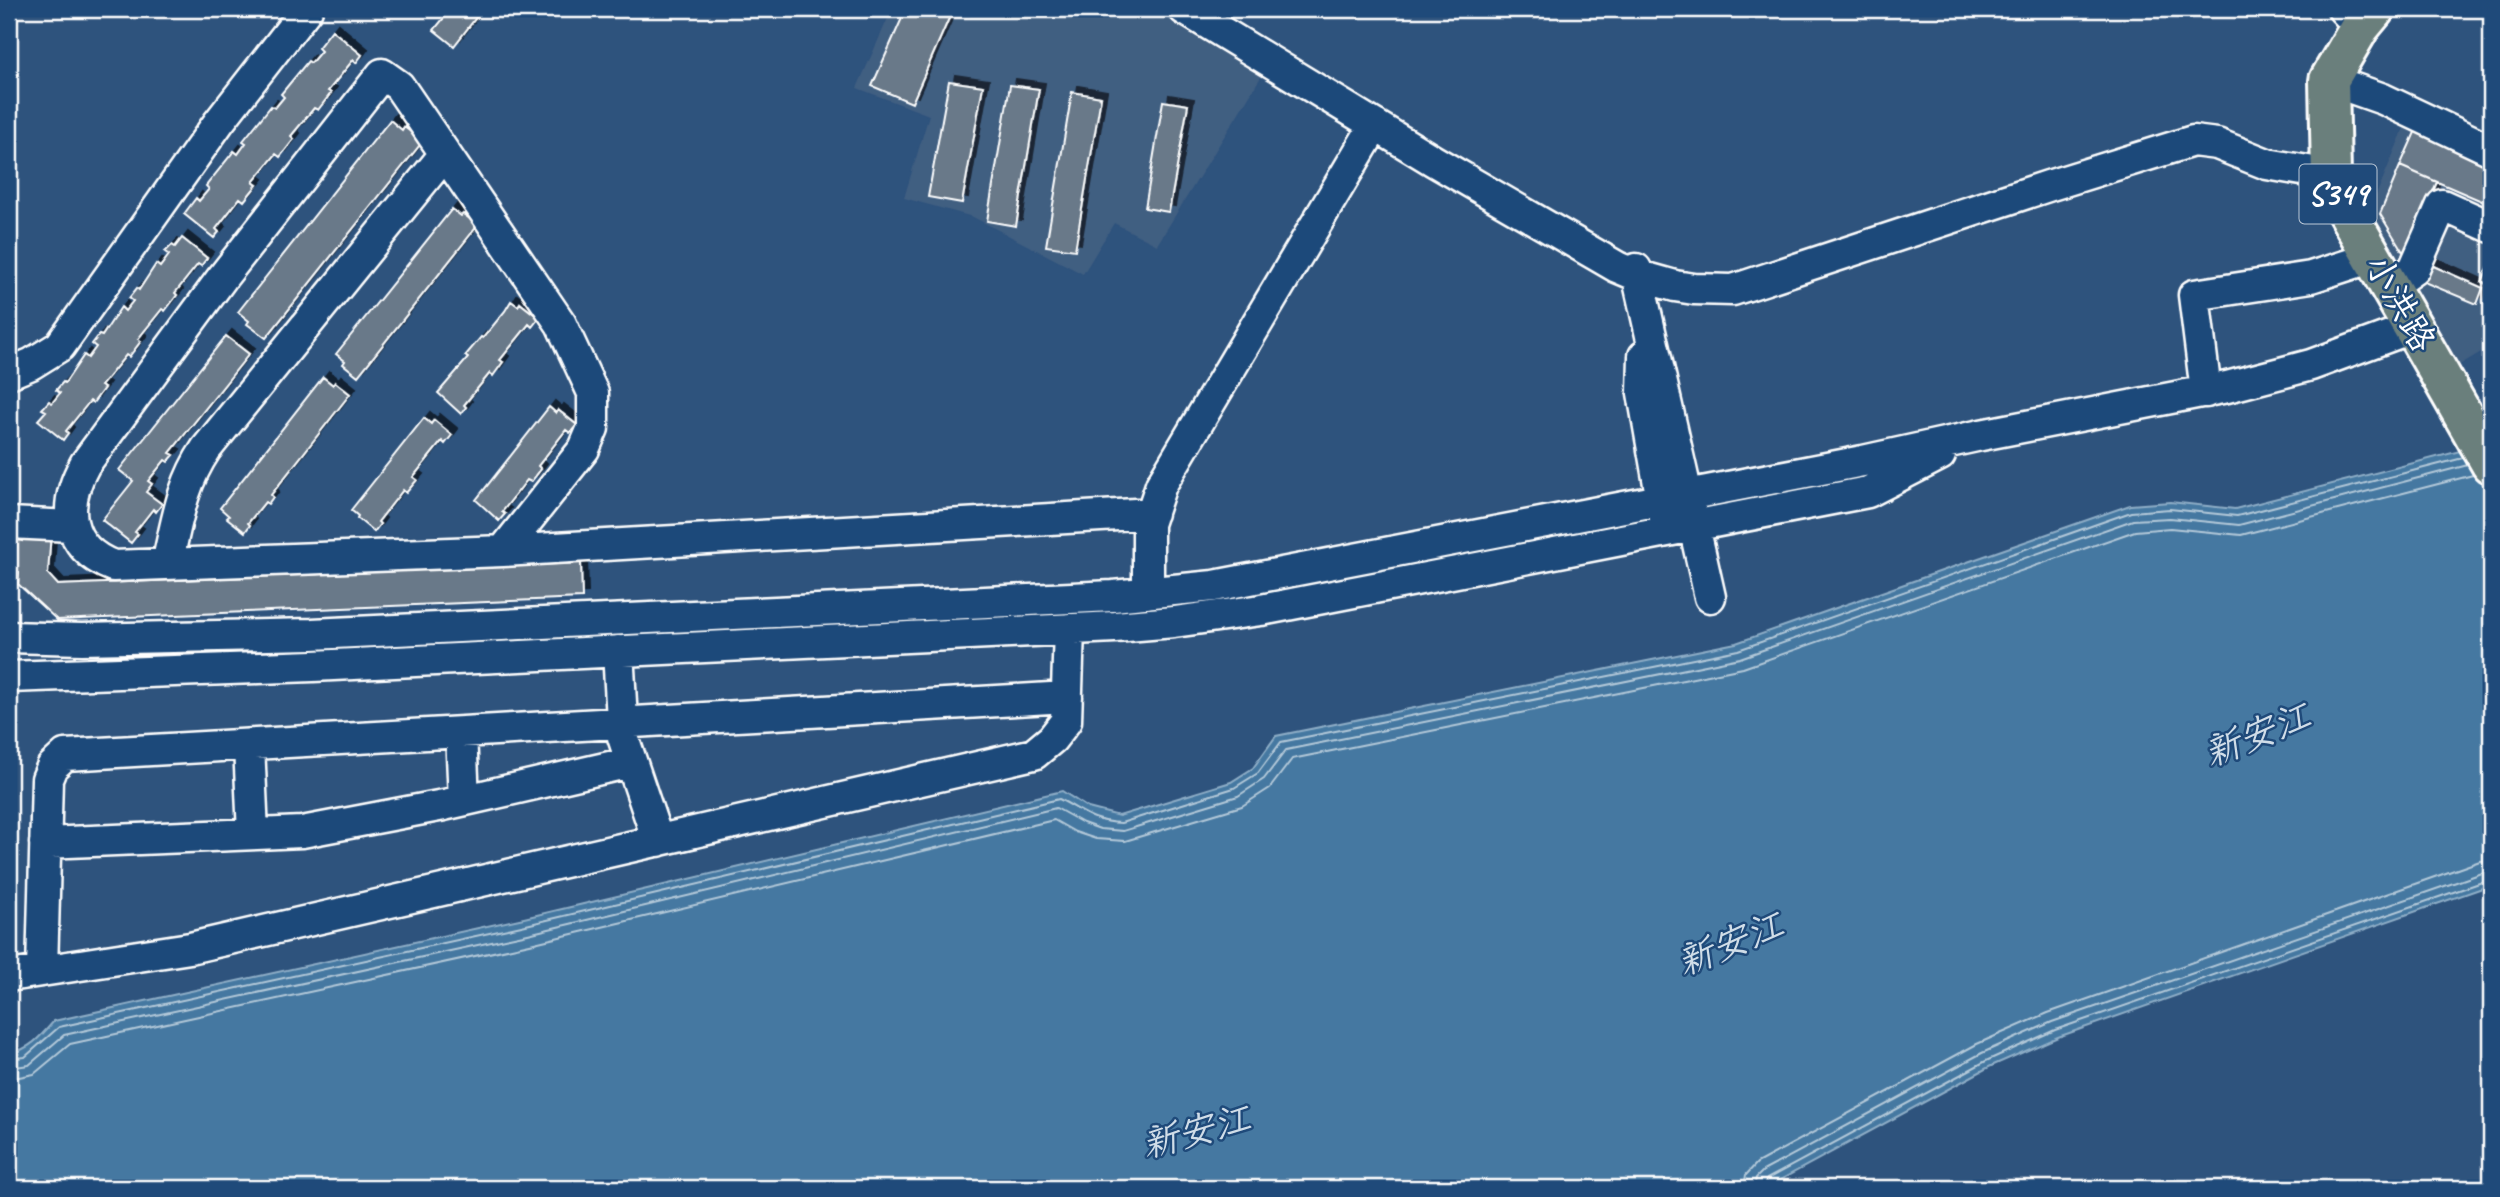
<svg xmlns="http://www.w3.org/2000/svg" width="2500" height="1197" font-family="Caveat,'LXGW WenKai TC',sans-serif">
  <defs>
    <filter id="shadow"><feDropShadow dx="6" dy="-6" stdDeviation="0" flood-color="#0009"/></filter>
  </defs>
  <rect width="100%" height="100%" fill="#2e537d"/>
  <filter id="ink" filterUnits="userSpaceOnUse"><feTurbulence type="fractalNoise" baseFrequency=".0143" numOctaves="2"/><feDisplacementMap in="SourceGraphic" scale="14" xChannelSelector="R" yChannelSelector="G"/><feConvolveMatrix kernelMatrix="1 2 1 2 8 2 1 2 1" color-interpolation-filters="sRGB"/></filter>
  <g filter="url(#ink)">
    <path fill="#405e81" d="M892,9H945L970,19L971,9H1164L1264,72L1157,245L1114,223L1083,274L973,217L904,198L929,115L857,88Z
      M2407,121L2491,159V346L2456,367L2367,217Z"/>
    <path fill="#4478a1" stroke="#8faec7" stroke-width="2" d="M2491,443V885L2058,1037L1989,1067L1765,1188H9V1053C29,1051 42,1035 54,1021L524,918L1062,791L1088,808L1119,816L1231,782L1253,768L1276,736L1736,643L2130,505L2170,502L2235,509Z"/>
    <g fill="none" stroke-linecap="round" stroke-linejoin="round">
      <path stroke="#b4c9d9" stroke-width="2" d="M9,1059L25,1057L59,1027L526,925L1059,799C1082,810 1091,822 1121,823L1234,788L1258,773L1281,742L1738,650L2131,512L2170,509L2237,516L2463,458
        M9,1068L29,1065L64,1035L528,934L1056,808L1083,823L1100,829L1123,831L1238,796L1264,779L1286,750L1740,658L2133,520L2170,518L2239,525L2468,465
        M9,1079L34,1074L70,1044L530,944L1054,820L1075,832L1096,839L1125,841L1242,806L1270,788L1292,759L1743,668L2135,531L2170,528L2241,535L2473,475
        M1744,1188L1746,1175L1757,1163L1977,1044L2048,1013L2480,861L2491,860
        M1754,1188L1756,1178L1763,1171L1982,1053L2052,1022L2491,870
        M1763,1188L1767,1179L1986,1061L2055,1030L2491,879"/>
    </g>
    <path fill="#697989" stroke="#fff" stroke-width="2" filter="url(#shadow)" d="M451,9H478L481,11L454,46L434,30Z
      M906,9H934L950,16L912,103L872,86Z
      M332,30L362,55L356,63L353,60L328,91L331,93L318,110L314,108L291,136L294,139L280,157L276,154L253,182L257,185L244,201L240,198L216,229L219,232L214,238L184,214L196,198L199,201L209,189L206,186L234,151L238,154L246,143L243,141L271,106L275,108L284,97L281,94L308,61L311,63L321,51L318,48Z
      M949,81L983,86L962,203L928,197Z
      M1010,85L1039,89L1016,226L987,221Z
      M1072,92L1101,97L1075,250L1046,246Z
      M1163,101L1188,105L1169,212L1145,208Z
      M390,120L402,130L404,127L423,141L266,338L247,324L249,321L238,312Z
      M2416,130L2491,162V205L2400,166Z
      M2400,166L2437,182L2406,254L2403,252L2380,214Z
      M452,209L461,216L463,214L478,225L358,376L343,364L345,361L336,354Z
      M182,238L207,258L201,266L198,264L175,293L177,295L165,311L162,309L138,339L141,341L129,357L126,355L101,386L104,388L93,403L90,401L66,431L68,433L63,440L38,420L46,411L42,409L49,401L52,403L60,393L56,390L63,382L65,383L84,355L88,358L96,347L92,344L99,335L102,336L121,307L125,311L133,301L129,298L137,288L139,290L156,264L160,267L169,255L165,252L172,245L175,247Z
      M2491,261V286L2482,282Z
      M2431,265L2483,288L2477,304L2424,282Z
      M511,301L518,306L520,303L539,318L532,327L529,324L500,360L503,362L493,376L490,373L464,405L466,407L461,414L438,393L468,358L465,356L481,337L483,338L505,311Z
      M226,336L249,354L170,453L174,455L168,462L165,460L148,481L152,484L146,492L162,504L156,512L153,509L135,532L138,534L131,543L102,520L133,481L119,470Z
      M323,377L333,385L335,382L350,394L271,495L273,497L268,504L265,502L248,523L250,525L245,532L227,518L229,516L220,508Z
      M549,407L556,413L558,410L577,425L570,433L566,430L538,466L541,469L531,482L527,480L502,512L505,514L499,521L476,500Z
      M424,418L431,424L434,420L452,435L445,444L442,441L413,477L417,480L406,493L403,490L378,522L380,524L374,532L357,518L358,516L351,510Z
      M23,530L51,532L48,574L58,585L581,563L582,598L57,620L18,584L19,572L14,571L17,540L22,541Z"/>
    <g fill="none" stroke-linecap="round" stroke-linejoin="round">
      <g stroke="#fff" stroke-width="35">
        <path id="minor" d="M1184,9L1434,161L1617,267L1636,275L1675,286L1694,289L1733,290L2048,186L2193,141L2217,144L2267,164L2331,175
          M2343,9L2360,27
          M2329,80L2383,99L2491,150
          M1636,269L1710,597
          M2390,286L2414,269L2442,205L2491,227
          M1644,356L1643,393L1665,518
          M9,373L31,364L60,346L219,122L307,9
          M2206,392L2194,295L2311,277L2373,257
          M9,523L72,526
          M503,551L584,449L593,428V393L561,324L399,86L382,74L222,278L85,464C62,505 65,547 113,566L503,551L1152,513
          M167,564C177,522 181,486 206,449L445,154
          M1148,593V524L1161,485L1375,125
          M9,637L82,639L312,634L1113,596L1214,586L1863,461L1981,435L2227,387L2311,365L2414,327
          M618,651L623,737L658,841
          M9,677L313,666L1115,627L1174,622L1261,610L1868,492L1940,455
          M461,733L464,800
          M249,745L253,834
          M45,843L302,832L444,805L631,762
          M42,971L47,779L52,767L65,755L1067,697
          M9,976L190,948L1034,754L1052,739L1066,721L1069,629"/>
      </g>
      <g stroke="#fff" stroke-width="44">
        <path id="major" d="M2375,9L2360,27L2329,80L2331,175L2341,202L2491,464"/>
      </g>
      <use href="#minor" stroke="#1f4a7a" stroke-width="30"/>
      <use href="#major" stroke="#6b7f7c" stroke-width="38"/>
    </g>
  </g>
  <g text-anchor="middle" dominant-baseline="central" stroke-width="5" stroke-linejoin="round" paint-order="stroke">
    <rect fill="#1f4a7a" stroke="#bcc9d7" stroke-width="2" x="2299.5" y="164.5" width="77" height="59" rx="5"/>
    <g font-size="33" font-weight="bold" fill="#fff">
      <text x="2338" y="194">S349</text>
    </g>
    <g font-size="35" fill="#fff" stroke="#1f4a7a">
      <text transform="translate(2400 303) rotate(60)">小洪路</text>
    </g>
    <g font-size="37" font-style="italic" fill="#d0dde8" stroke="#1f4a7a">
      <text transform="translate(2257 734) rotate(-22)">新安江</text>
      <text transform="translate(1730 943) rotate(-22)">新安江</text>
      <text transform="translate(1196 1131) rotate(-15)">新安江</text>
    </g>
  </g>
  <rect width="2500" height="1197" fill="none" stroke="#1f4a7a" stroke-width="35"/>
  <rect x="18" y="18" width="2465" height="1162" fill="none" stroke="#fff" stroke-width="2.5" filter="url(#ink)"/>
</svg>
